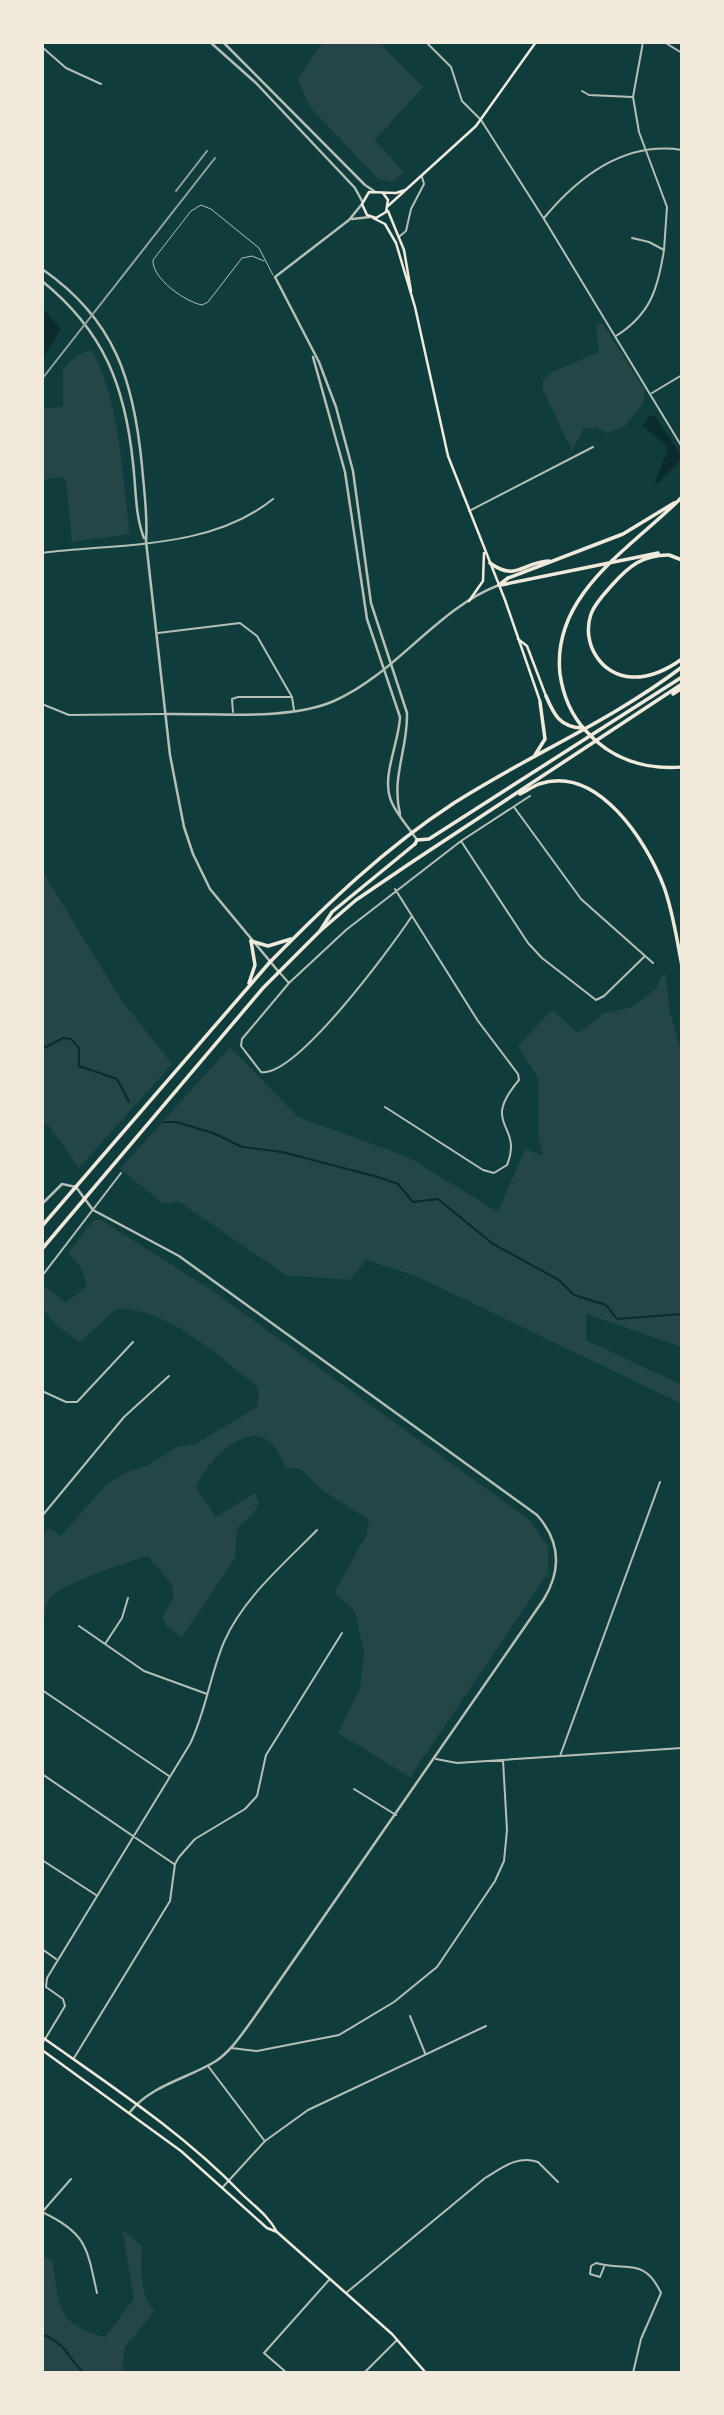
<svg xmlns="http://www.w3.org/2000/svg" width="724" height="2415" font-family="Raleway,sans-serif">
  <rect width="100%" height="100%" fill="#0f3d3e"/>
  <path fill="#244646" d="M323,42H379L423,87L375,140L404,173L391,182L378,179L311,108L297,79Z
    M602,323L645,390L643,403L636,413L624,427L607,433L596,427L584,428L572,451L543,390V380L550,373L599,352L596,326Z
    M92,350C121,406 121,472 130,534L72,542L66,481L62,477L42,480V408L63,407V369L79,354Z
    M42,871L122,1001L172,1064L79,1168L49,1126L42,1121Z
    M665,972L670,1011L682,1056V1347L586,1314V1340L682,1385V1404L416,1276L366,1260L350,1280L286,1275L178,1201L164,1204L120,1169L230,1047L298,1117L408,1157L498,1212L525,1149L543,1156L538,1136V1078L518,1046L552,1010L578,1033L604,1013L633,1007L656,988Z
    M94,1220H101L210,1289L531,1521L548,1547V1573L410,1777L338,1733L360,1689L364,1653L355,1611L334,1593L366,1536L369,1520L322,1490L301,1469L286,1468C282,1460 278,1450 272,1444C247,1417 204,1465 196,1487L216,1517L255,1493L259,1502L254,1513L237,1528L235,1558L182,1637L166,1626L163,1617L174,1596L172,1585L148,1556C129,1561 61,1584 50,1598C45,1605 45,1616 42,1624V1536L49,1528L61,1536L106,1485L127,1472L147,1466L177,1447L194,1445L257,1407L259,1395L256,1385C217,1356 168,1307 116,1309L80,1342L57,1326L42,1308V1284L66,1303L87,1286L82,1269L68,1253Z
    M122,2229L142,2246C141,2265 139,2298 155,2311L124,2348L123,2373H42V2255L52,2261C61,2307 54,2323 105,2337L134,2299Z"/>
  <path fill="#0a2a2b" d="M42,308L61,329L42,359Z
    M650,416H655L681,455L678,463L658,483L655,482L668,450L664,443L642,426Z"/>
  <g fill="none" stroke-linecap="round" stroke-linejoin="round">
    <path stroke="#0a2a2b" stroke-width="2" d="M42,1049L63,1038L71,1039L79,1048V1066L117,1079L129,1102
      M164,1122H176L213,1133L242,1147L282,1152L378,1177L398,1184L413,1202L438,1199L493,1244L559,1280L574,1295L606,1305L617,1319L682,1314
      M42,2334C70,2346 65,2356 84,2373"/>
    <path stroke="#b8beb3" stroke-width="1" d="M264,261L252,256L242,258L208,302L202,305C186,302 152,279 153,260L191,211L201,205L211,209L259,248L273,275"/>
    <path stroke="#b8beb3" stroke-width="2" d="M426,42L451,67L462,101L481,120L544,219L682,447
      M643,42L633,97L639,132L667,207L664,250
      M664,42L682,53
      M42,47L66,68L101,84
      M582,91L589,95L632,97
      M544,218C579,176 625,141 682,150
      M400,236L406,231L411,209L424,184L422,177
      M616,336C651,314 658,288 664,250L649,242L632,238
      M652,393L682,375
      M469,511L593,447
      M42,553C119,543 210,550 273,499
      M158,633L240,623L257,636L292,697L294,710
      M42,704L69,715L164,714
      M233,712L232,699L238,697H292
      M514,807L581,899L653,963
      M461,841L528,943L542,958L596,1000L604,996L645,956
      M412,916C392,946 296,1078 261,1072L241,1046L242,1039L289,983L346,930L461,841L530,796
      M280,973L288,982
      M385,1107L483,1170L494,1173L507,1165C524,1123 479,1127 519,1080L518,1074L478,1021L395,889
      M42,1276L121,1173
      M42,1391L66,1402H77L133,1342
      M42,1516L124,1417L169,1376
      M79,1626L144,1671L207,1694
      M105,1644L122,1618L128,1598
      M42,1690L169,1776
      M560,1756L660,1482
      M436,1759L457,1763L682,1748
      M42,1774L174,1864
      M354,1789L396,1815
      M42,1860L96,1895
      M42,1949L56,1959
      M410,2016L425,2053
      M42,2044L65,2006L63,1999L46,1987L47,1978L190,1744C206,1711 210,1675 224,1642C243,1598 284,1564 317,1530
      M231,2048L257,2051L339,2035L394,2002L437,1967L495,1881L504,1861L507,1830L503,1760
      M74,2058L170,1901L175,1864L179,1857L195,1839L245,1809L257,1796L266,1755L342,1633
      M208,2066L264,2140
      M222,2188L265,2141L308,2110L486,2026
      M43,2211L71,2179
      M42,2212C87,2233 87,2248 97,2293
      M604,2267L600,2277L590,2274L591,2266L596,2263C626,2272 644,2256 661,2293L641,2339L633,2373
      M346,2293L485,2178C502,2168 517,2155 538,2162L558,2182
      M287,2373L264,2353L329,2280
      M364,2373L397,2340"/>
    <path stroke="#b8beb3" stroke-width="2.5" d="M210,42L256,83L355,188L362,201
      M223,42L365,185L374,191
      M362,204L349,220L275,277L319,362L336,407L353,471L371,603L407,713C408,750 391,776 400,814
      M352,219L370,217
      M42,269C116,320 134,382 142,466C144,491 148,516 146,541L170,755L184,827L193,854L210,889L278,971
      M42,281C104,331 125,386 133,463C136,487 135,516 144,538
      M313,357L345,472L367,619L400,717C399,744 380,778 392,803C398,816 409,828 417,840
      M165,714C215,713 288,721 334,701C396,674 436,609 499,585
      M42,1204L62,1184L76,1187L93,1210L179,1256L537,1515C560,1541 562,1569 544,1599L253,2019C242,2034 231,2051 216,2061C189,2078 151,2085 130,2112"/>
    <path stroke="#f1e9da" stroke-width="2.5" d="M383,193L388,200L386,212L376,218L367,215L362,204L369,192L396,193L405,190
      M388,206L476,126L536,42
      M388,211L404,250L411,291
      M373,218L385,224L396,243L415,307L448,456L505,600L540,701
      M469,601L483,581L484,553
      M518,639L527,646L546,696"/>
    <path stroke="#f1e9da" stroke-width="2.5" d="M42,2037C111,2086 182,2132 241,2193C254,2206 268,2215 277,2232L392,2334L426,2373
      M42,2050L181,2151L267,2228L277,2232"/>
    <path stroke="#f1e9da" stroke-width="3.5" d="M249,983L255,965L251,941
      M42,1226L270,962
      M42,1249L263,988L320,931L332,912L415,844"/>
    <path stroke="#f1e9da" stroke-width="3.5" d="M682,497C633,547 551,593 560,674C563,695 571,715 586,731C611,759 645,770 682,767
      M668,555C643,555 629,566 613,584C605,593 595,603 591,614C581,643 601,676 632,677C649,678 668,669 682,659
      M669,555L682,560
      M490,563C516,582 523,562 549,561
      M499,585L508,578L623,534L674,503
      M501,585L658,553
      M673,694L682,688
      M546,696C554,715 560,727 582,728
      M535,755L545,739L540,702
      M520,794C526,791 532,787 539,784C598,764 647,842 664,887C673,912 677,940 682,966
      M682,833V947
      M415,844L417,840L429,839L682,677
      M320,931L356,900L412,862L682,684
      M251,941L268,946L291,939
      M270,962C328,903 385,848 454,803C529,755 611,721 682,667"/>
    <path stroke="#97a49c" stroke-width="2" d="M176,191L207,151
      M42,379L215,158"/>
  </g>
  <rect width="724" height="2415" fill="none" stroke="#f1e9da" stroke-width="88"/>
</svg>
